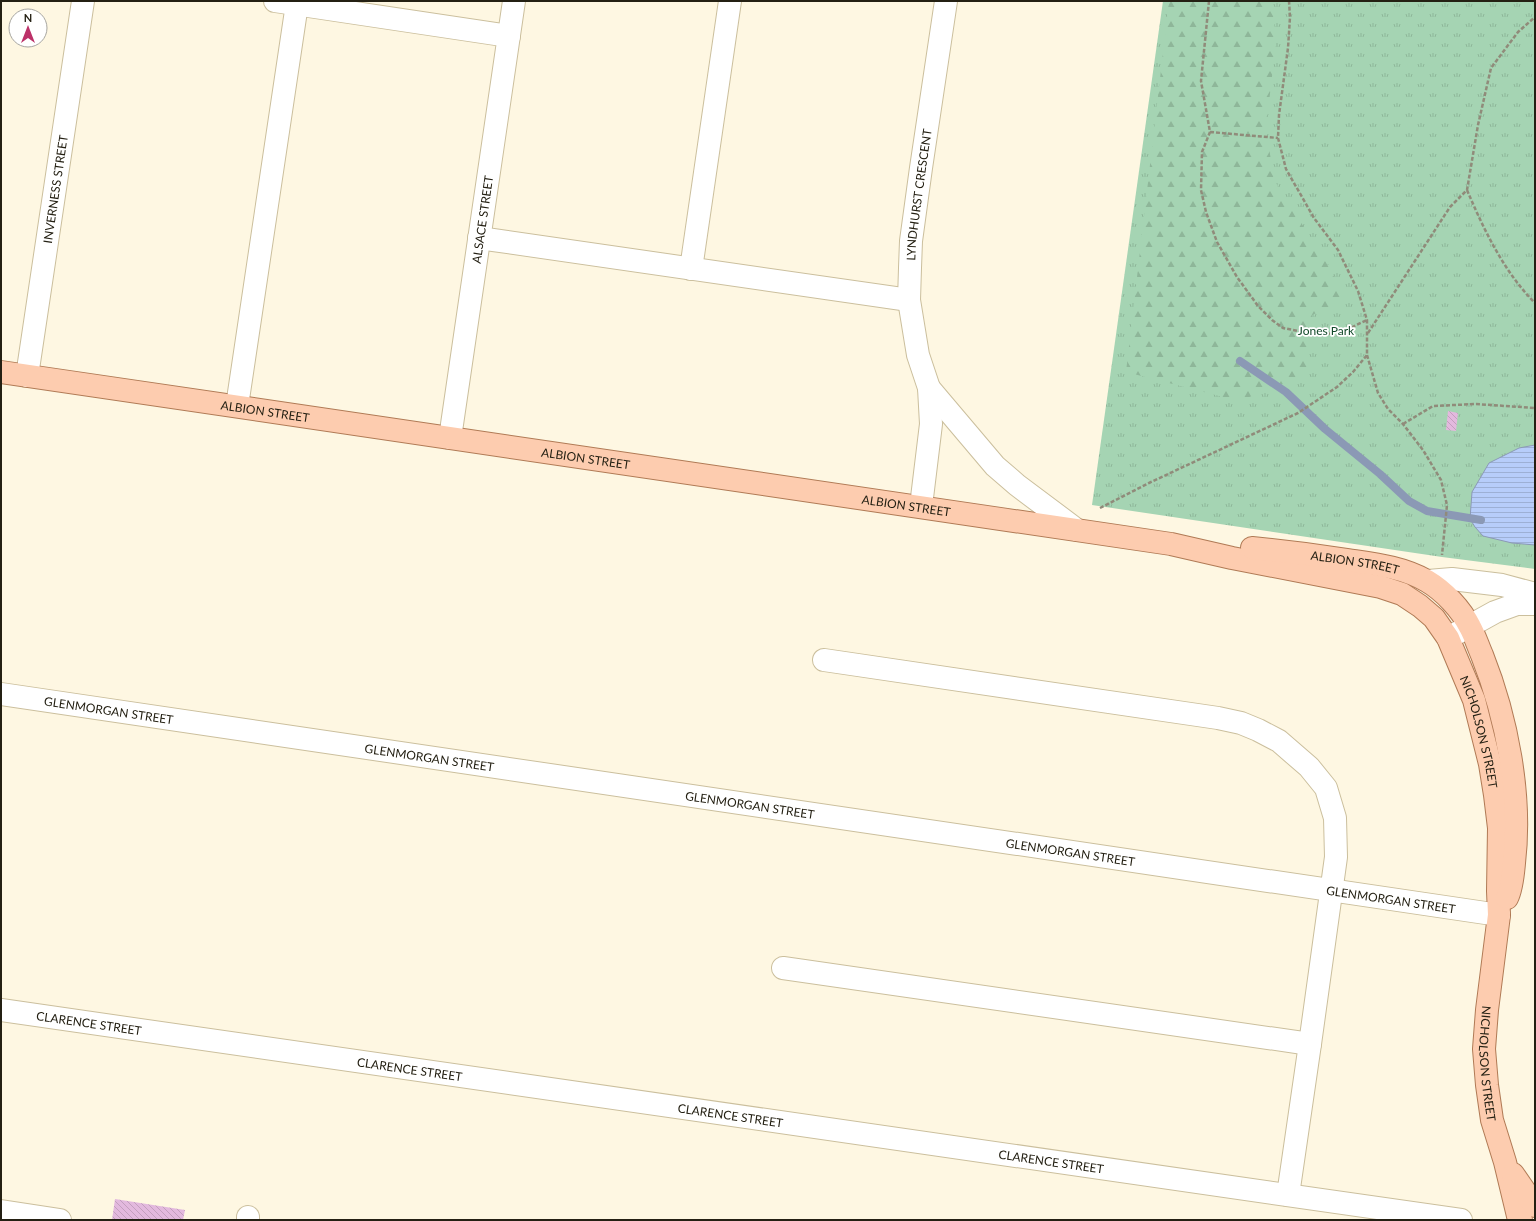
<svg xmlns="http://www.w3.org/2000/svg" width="1536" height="1221" font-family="Lato,sans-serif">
  <defs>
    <pattern id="grass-tufts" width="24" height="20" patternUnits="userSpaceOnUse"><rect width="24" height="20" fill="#a5d4b3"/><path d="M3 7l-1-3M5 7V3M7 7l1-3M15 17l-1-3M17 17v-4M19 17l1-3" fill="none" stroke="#8eb699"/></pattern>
    <pattern id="forest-firs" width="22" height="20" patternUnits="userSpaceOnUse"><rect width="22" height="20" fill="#a5d4b3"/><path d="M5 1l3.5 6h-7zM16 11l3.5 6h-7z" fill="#8eb699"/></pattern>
    <pattern id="water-rules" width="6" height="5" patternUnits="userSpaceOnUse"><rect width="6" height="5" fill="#b7cdfa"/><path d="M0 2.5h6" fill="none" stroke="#9db0d5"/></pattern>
    <pattern id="building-back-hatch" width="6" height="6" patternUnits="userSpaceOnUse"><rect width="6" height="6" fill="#e3b9de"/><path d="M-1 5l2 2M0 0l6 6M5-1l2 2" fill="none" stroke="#c39fbe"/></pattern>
  </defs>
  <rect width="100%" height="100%" fill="#fef7e2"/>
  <path fill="url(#grass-tufts)" d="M1163,1H1535V569L1442,557L1092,505Z"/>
  <path fill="url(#forest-firs)" d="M1169,1H1272L1276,42L1266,128L1274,180L1331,270L1344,301L1312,315L1306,375L1239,401L1126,372Z"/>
  <path fill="url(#water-rules)" stroke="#8b99b5" d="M1535,445V545L1512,543L1483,536L1475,527L1470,519L1472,492L1489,463L1519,448Z"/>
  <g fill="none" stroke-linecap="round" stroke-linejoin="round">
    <path stroke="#8b99b5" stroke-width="8" d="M1240,361L1286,392L1325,429L1380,474L1409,501L1427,511L1481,520"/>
  </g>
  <path fill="url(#building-back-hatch)" d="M1448,411L1458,413L1456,431L1446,430Z
    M115,1199L185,1210L183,1220H112Z"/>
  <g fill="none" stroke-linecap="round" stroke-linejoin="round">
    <g stroke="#cbbf9d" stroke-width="24">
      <g id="minor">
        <path d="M275,1L509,36"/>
        <path d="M479,238L909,300"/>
        <path d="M691,269L730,1"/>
        <path id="s1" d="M27,376L83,1"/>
        <path d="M929,388L995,466L1017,485L1077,530"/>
        <path d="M237,406L297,4"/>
        <path id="s2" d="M450,438L514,1"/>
        <path id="s3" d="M921,506L931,424L929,388L918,355L909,300L910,268L911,241L921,168L946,1"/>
        <path d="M1428,581L1452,579L1502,585L1535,594"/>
        <path d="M1448,638L1495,612L1517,604H1535"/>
        <path d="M824,660L1218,718L1241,723L1258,730L1279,741L1309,767L1326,788L1335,818L1336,857L1310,1044L1288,1195"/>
        <path id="s4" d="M1,694L1499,915"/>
        <path d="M783,968L1310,1044"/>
        <path id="s5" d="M1,1010L1461,1220"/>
        <path d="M1,1211L60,1220"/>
        <path d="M248,1220V1217"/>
      </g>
    </g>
    <g stroke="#b07a55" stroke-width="24">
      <g id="major">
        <path id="s6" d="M1,372L1171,544L1232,558L1381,587L1402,594L1420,606L1434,618L1448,638L1474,700L1490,764L1495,795L1499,828L1498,891L1499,915L1487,1010L1484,1049L1487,1085L1492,1120L1505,1162L1518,1216L1521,1220"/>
        <path id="s7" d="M1252,548C1284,551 1316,555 1348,560C1375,564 1403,567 1427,581C1444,591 1461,609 1470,627C1475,636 1478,646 1482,655C1507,718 1522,795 1514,863C1513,874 1512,888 1507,898"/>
        <path d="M1513,1174L1535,1206"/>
      </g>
    </g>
    <path stroke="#908b7a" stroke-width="2.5" stroke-dasharray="4 2" stroke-linecap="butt" d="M1209,1L1201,81L1210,132L1202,152L1201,190L1206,212L1217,242L1237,277L1258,306L1272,320L1283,328L1314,334H1328L1348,329L1367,320
      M1210,132L1278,138
      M1467,190C1484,230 1504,272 1535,303
      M1368,333L1450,207L1467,190L1478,125L1491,68L1518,32L1535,17
      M1367,355L1378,393L1388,409L1403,424L1423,450L1441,480L1447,505L1442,555
      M1403,424L1433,406L1476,404L1535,408
      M1100,508L1149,483L1298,413L1337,387L1353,372L1367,355V320L1358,291L1338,250L1314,218L1286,169L1278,138L1279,115L1288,48L1290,17L1289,1"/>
    <use href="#minor" stroke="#fff" stroke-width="22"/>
    <use href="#major" stroke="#fdccaf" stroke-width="22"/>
  </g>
  <g text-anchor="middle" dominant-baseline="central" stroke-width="3.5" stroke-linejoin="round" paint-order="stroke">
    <g font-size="12" fill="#242013" stroke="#fff">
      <text stroke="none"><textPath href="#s1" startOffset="189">INVERNESS STREET</textPath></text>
      <text stroke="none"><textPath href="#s3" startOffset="315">LYNDHURST CRESCENT</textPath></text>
      <text stroke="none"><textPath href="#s2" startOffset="221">ALSACE STREET</textPath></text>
      <text stroke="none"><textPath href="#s6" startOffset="267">ALBION STREET</textPath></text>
      <text stroke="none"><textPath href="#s6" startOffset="591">ALBION STREET</textPath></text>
      <text stroke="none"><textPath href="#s6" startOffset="915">ALBION STREET</textPath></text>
      <text stroke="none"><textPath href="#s7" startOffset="104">ALBION STREET</textPath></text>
      <text stroke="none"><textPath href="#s4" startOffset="109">GLENMORGAN STREET</textPath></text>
      <text stroke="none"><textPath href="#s6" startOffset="1583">NICHOLSON STREET</textPath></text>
      <text stroke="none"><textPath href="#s4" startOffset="433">GLENMORGAN STREET</textPath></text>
      <text stroke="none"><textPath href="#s4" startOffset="757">GLENMORGAN STREET</textPath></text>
      <text stroke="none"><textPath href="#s4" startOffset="1081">GLENMORGAN STREET</textPath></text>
      <text stroke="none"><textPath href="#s4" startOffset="1405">GLENMORGAN STREET</textPath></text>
      <text stroke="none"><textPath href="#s5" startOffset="89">CLARENCE STREET</textPath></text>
      <text stroke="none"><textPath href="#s6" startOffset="1918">NICHOLSON STREET</textPath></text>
      <text stroke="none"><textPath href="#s5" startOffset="413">CLARENCE STREET</textPath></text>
      <text stroke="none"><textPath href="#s5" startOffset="737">CLARENCE STREET</textPath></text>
      <text stroke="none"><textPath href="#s5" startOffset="1061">CLARENCE STREET</textPath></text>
    </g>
    <g font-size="12" fill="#124a2a" stroke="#fff">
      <text x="1326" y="330">Jones Park</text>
    </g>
  </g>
  <rect width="1536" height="1221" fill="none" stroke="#242013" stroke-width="4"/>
  <g transform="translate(28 28)"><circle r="19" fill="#ffffff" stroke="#a7a6a1"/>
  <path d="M0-3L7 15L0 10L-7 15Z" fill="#bc3168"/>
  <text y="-6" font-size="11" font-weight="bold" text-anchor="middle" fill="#242013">N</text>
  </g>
</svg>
